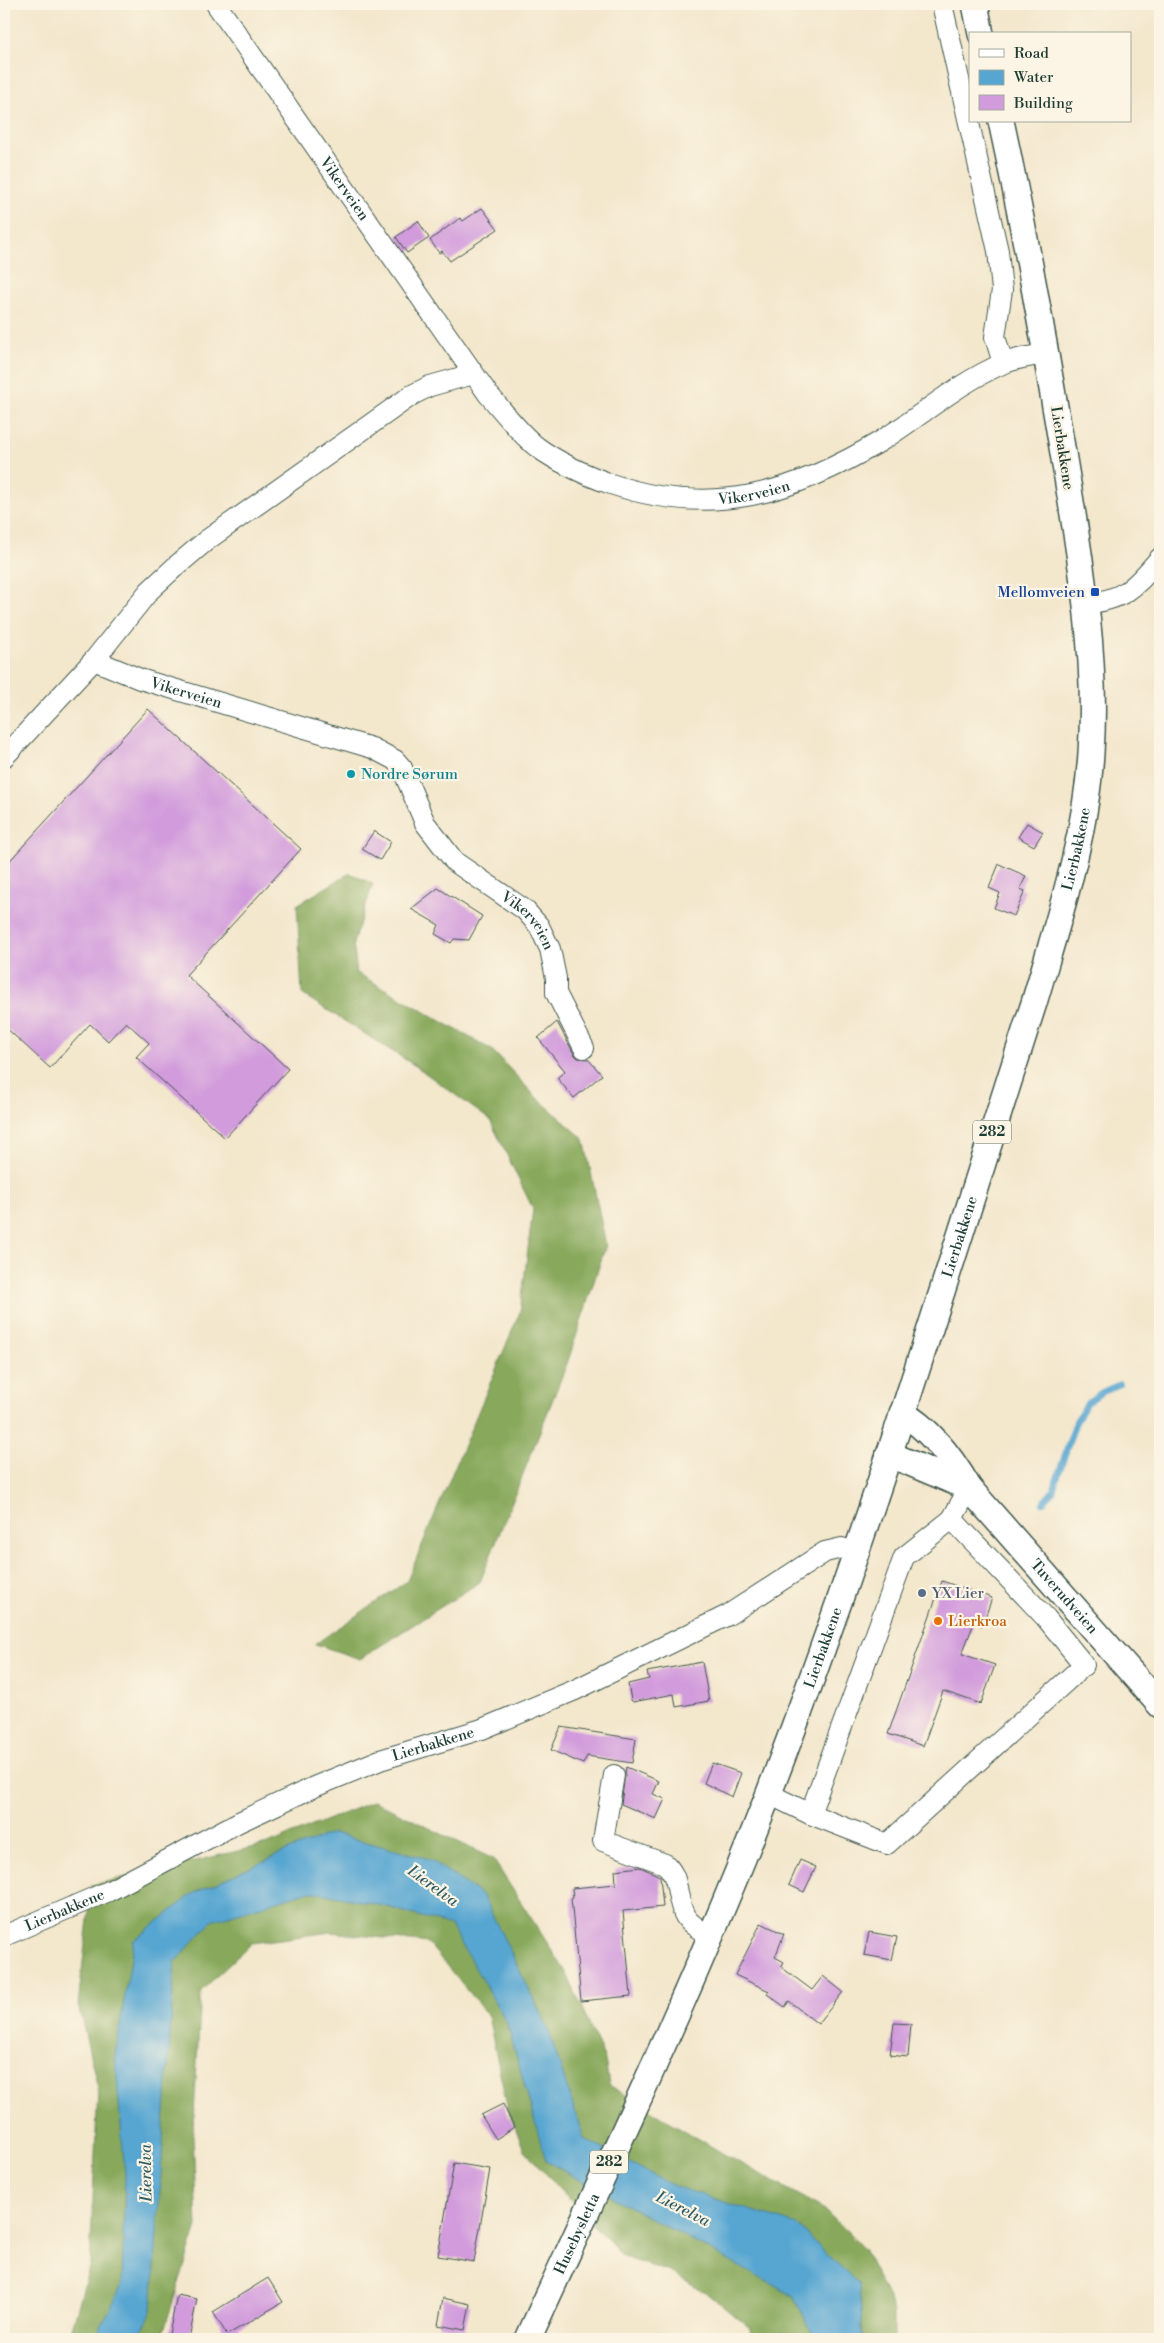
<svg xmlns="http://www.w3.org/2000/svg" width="1164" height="2343" font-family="'Libre Bodoni',serif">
  <rect width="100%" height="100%" fill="#fcf5e5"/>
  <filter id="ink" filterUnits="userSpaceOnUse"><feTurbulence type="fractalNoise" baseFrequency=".02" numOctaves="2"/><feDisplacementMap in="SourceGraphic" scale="10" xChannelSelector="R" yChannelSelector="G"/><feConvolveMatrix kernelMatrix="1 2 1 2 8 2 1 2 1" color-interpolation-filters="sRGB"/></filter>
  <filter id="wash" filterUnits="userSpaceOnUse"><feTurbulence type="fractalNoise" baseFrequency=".0096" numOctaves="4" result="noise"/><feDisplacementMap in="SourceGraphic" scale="20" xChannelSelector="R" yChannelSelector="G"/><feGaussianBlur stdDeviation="1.12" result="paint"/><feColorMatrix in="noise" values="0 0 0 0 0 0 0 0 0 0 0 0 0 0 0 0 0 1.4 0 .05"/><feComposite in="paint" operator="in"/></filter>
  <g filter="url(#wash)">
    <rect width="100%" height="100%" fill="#f3e7cc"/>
    <path fill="#88a95c" stroke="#547348" d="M350,873L373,884L353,943L357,973L492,1050L535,1096L584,1139L606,1245L568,1361L480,1582L360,1659L315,1644L407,1581L520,1312L533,1209L490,1120L417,1067L302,994L297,905Z
      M374,1801L493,1859L566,1972L605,2060L609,2085L724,2154L825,2210L863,2248L894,2311V2339H751L750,2328L715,2299L670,2272L623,2257L524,2150L507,2106L488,2016L428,1943L331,1932L252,1943L201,1991L193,2134L197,2227L161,2339H69L90,2264L98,2088L78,2005L92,1885L268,1844Z"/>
    <path fill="#57a6d1" stroke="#3b7282" d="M333,1833L429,1859L483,1896L547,2026L584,2139L674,2186L797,2225L859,2284L863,2339H816L793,2296L546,2161L507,2023L451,1926L388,1907L310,1891L212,1921L175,1962L152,2310L139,2339H95L122,2285L125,2174L115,2056L134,1940L194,1893L289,1850Z"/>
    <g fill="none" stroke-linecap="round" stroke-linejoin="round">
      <path stroke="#57a6d1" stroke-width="6" d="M1043,1503L1053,1491L1076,1421L1088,1402L1102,1392L1120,1384"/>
    </g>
    <g id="blocks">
      <path fill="#d19bdc" d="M482,208L498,229L450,261L442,251L439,253L430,240L460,218L463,221Z
        M418,221L429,238L407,253L396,237Z
        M148,709L301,849L186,975L288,1069L225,1138L136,1057L149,1043L126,1022L108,1041L90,1024L50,1068L4,1026V867Z
        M1027,823L1043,832L1034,846L1018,837Z
        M374,831L391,842L380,860L362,849Z
        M999,864L1026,876L1020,889L1025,891L1014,916L994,908L1000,893L989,888Z
        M438,888L482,916L469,940L454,939L451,943L435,934L439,925L411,909Z
        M557,1022L574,1054L578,1058L588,1059L602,1075L574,1098L557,1078L565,1071L538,1038Z
        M942,1581L992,1598L982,1626L974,1623L962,1654L995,1665L981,1704L943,1691L923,1746L888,1734Z
        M702,1662L709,1701L676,1707L674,1694L633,1702L631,1700L628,1684L649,1679L647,1672Z
        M561,1727L636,1739L632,1763L587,1756L583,1764L551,1750Z
        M712,1763L741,1773L732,1797L704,1783Z
        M626,1767L659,1781L653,1794L665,1799L656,1819L621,1804Z
        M800,1860L816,1867L804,1892L789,1885Z
        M640,1867L660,1876L663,1907L623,1911L631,1996L581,2001L571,1898L573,1897L572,1888L616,1884L615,1870Z
        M761,1923L784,1934L775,1957L784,1962L781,1967L812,1990L823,1976L843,1992L818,2024L789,2001L785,2007L767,1994L769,1991L735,1975Z
        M869,1932L897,1937L892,1960L864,1955Z
        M894,2023L911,2024L908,2057L890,2055Z
        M503,2104L514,2127L496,2139L481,2115Z
        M454,2163L490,2169L474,2262L438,2256Z
        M268,2278L283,2302L227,2335L213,2312Z
        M177,2295L197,2299L189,2339H168Z
        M443,2298L470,2304L465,2330L438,2325Z"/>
    </g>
  </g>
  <g filter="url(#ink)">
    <use href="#blocks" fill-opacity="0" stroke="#3f564b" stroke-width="1"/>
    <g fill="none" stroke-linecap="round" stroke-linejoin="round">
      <g stroke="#3f564b" stroke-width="22">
        <g id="minor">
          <path id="s1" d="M216,4L488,394C504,412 519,433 537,447C559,463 586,475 611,484C712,518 793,494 881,441C921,416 958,383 1002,364C1016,358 1032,356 1046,354"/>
          <path d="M942,4L998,251L1002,290L995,337L1003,363"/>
          <path d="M1085,604C1126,599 1134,588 1160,558"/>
          <path id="s2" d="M94,660L140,679L372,748L395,760L402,768L425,823L455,862L525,910L539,926L550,949L556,978V993L584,1048"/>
          <path d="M4,757L94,660L149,591L175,567L207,540L412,395L430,386L473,374"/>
          <path d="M614,1775L603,1841L665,1864C681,1878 675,1898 685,1916C690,1925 701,1930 710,1936"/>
          <path d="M769,1794L810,1814L887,1844L1084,1665L1046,1618L952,1519L969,1488"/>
          <path d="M810,1814L904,1557L952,1519"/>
          <path id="s3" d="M4,1936L109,1891L239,1822L314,1787L380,1760L482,1729L575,1690L728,1615L825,1552L842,1548L856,1552"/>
        </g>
      </g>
      <g stroke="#3f564b" stroke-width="28">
        <g id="major">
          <path d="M975,4L981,34"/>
          <path id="s4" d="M902,1413C930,1429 953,1460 969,1488L1160,1705"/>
          <path d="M889,1454L969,1488"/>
          <path id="s5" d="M528,2339C611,2159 697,1979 769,1793C869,1534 949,1267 1034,1003C1058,921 1086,838 1091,753C1098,653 1079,551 1063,453C1044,342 1025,231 1001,121"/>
        </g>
      </g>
      <use href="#minor" stroke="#fff" stroke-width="20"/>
      <use href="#major" stroke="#fff" stroke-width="25"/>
    </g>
  </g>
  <rect fill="#1a4fb4" stroke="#fcf5e5" stroke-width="2" x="1090" y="587" width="10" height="10" rx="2.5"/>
  <circle fill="#0f9aa8" stroke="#fcf5e5" stroke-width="2" cx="351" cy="774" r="5"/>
  <circle fill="#5c6f8a" stroke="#fcf5e5" stroke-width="2" cx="922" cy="1593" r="5"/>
  <circle fill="#e8710a" stroke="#fcf5e5" stroke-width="2" cx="938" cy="1621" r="5"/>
  <g text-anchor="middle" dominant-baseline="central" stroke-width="4.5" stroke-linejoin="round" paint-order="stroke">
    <g fill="#fcf5e5" stroke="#617469" stroke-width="1">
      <rect x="973" y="1120.5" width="38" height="23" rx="4"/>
      <rect x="590" y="2150.5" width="38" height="23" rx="4"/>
    </g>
    <g font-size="14" font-weight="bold" fill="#1f3d34">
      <text x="992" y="1132">282</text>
      <text x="609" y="2162">282</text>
    </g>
    <g font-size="15" fill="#1f3d34" stroke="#fcf5e5">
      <text stroke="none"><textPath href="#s1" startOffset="225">Vikerveien</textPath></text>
      <text transform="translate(1062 448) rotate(81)">Lierbakkene</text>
      <text stroke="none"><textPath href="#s1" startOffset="776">Vikerveien</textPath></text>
      <text stroke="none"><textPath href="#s2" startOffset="98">Vikerveien</textPath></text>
      <text stroke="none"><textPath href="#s5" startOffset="1590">Lierbakkene</textPath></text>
      <text stroke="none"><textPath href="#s2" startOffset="532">Vikerveien</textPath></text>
      <text stroke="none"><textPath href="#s5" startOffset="1185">Lierbakkene</textPath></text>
      <text stroke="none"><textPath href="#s4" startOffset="246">Tuverudveien</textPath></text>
      <text stroke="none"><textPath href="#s5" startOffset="752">Lierbakkene</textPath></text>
      <text stroke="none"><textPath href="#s3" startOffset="471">Lierbakkene</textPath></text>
      <text stroke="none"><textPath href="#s3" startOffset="66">Lierbakkene</textPath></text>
      <text stroke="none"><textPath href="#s5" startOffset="116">Husebysletta</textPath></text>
    </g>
    <g font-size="15" fill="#164399" stroke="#fcf5e5" text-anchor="end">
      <text x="1085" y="592">Mellomveien</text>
    </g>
    <g font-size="15" fill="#0d838f" stroke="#fcf5e5" text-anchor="start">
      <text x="361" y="774">Nordre Sørum</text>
    </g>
    <g font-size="15" fill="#4e5e75" stroke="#fcf5e5" text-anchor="start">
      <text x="932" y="1593">YX Lier</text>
    </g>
    <g font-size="15" fill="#c56008" stroke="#fcf5e5" text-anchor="start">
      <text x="948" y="1621">Lierkroa</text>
    </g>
    <g font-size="16" font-style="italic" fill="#305c63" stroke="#fcf5e5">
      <text transform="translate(433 1886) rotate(36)">Lierelva</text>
      <text transform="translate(146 2173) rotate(-91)">Lierelva</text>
      <text transform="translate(683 2209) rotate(27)">Lierelva</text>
    </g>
  </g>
  <rect width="1164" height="2343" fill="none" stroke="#fcf5e5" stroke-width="20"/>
  <rect x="969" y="32" width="162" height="90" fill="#fcf5e5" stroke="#a4ab9e"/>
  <rect x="979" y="49" width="25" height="8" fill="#ffffff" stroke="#a4ab9e"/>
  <text x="1014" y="58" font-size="15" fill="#1f3d34">Road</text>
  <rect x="979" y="70" width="25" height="15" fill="#57a6d1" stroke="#a4ab9e"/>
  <text x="1014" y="82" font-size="15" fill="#1f3d34">Water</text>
  <rect x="979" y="95" width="25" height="15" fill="#d19bdc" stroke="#a4ab9e"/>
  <text x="1014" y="108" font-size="15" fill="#1f3d34">Building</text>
</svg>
